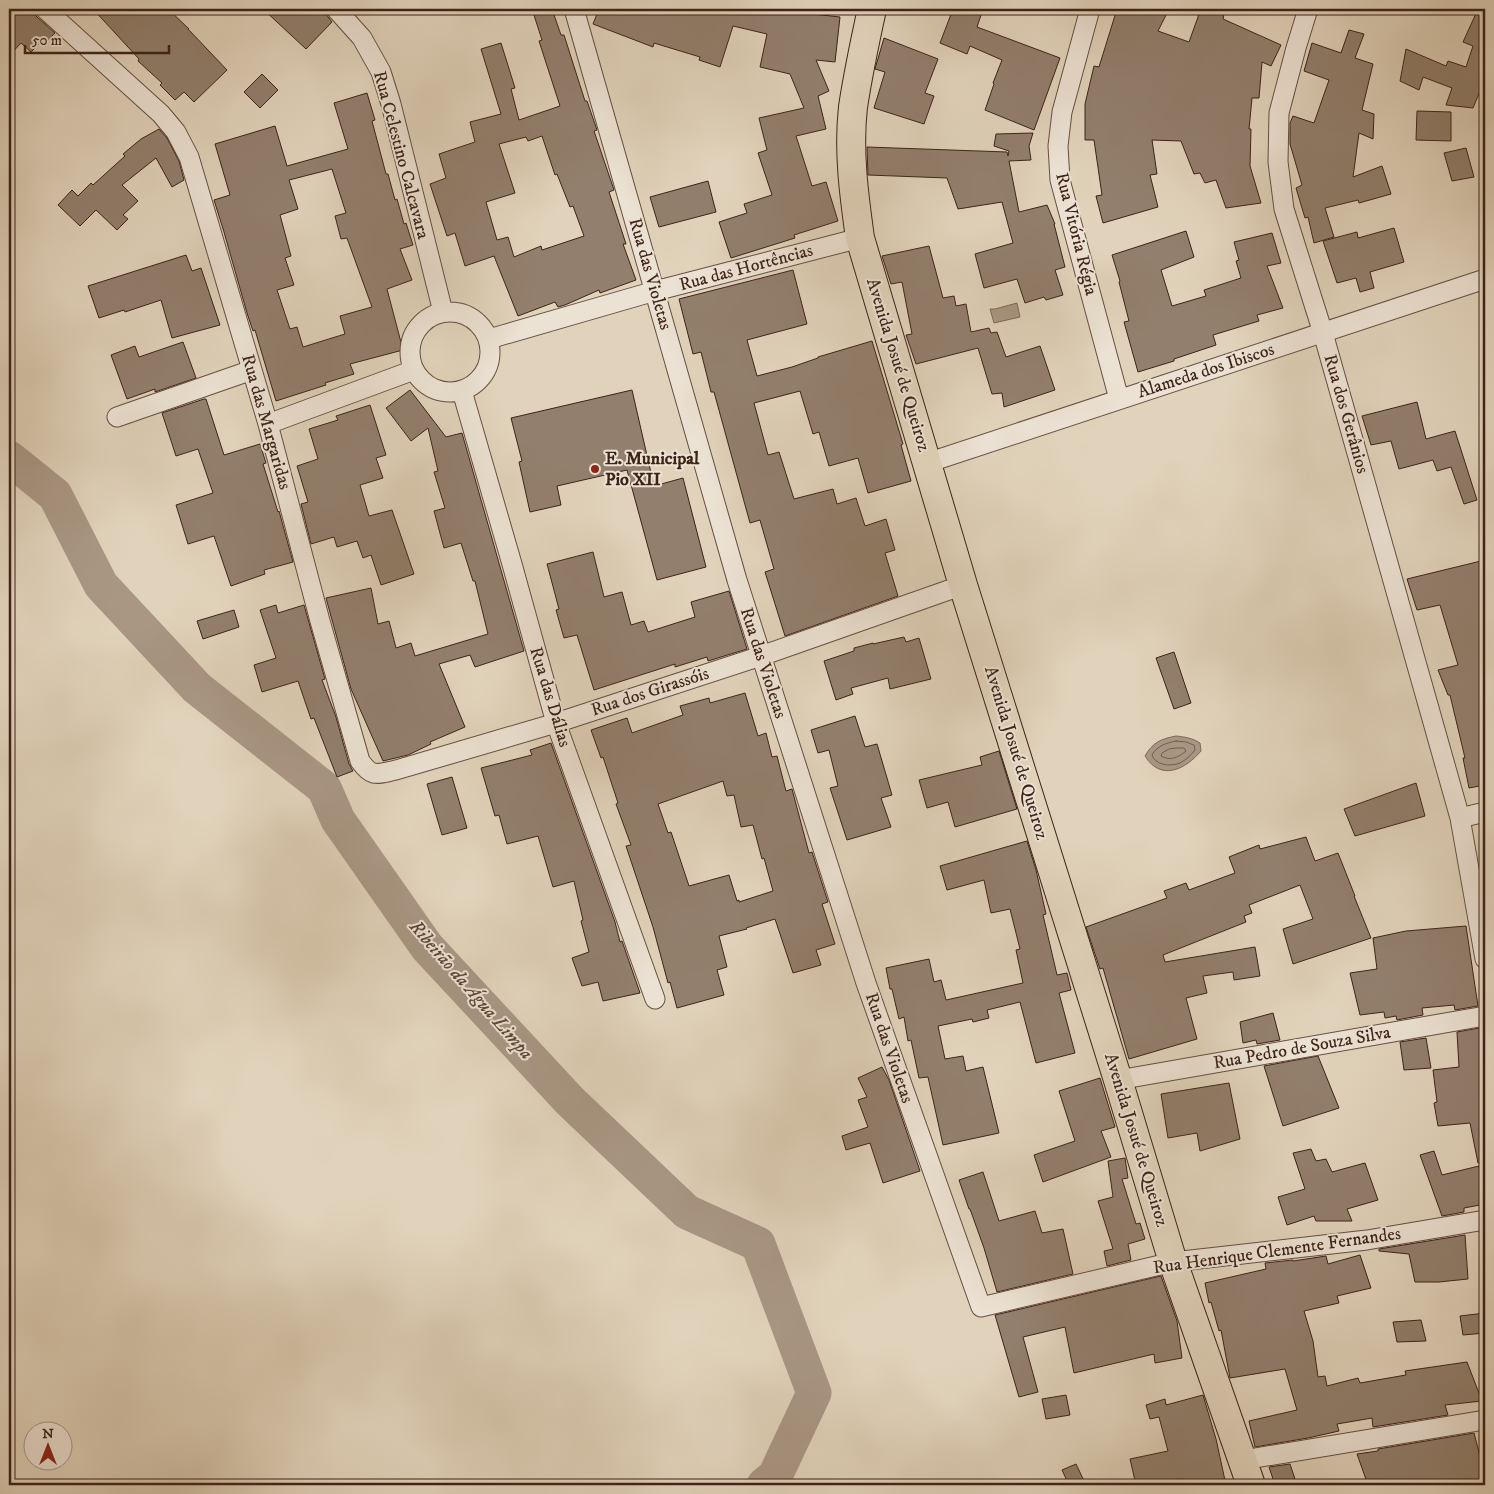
<svg xmlns="http://www.w3.org/2000/svg" width="1494" height="1494" font-family="'IM FELL DW Pica',serif">
  <rect width="100%" height="100%" fill="#e1d3bb"/>
  <filter id="stains"><feTurbulence type="fractalNoise" baseFrequency=".004" numOctaves="4"/><feColorMatrix values="0 0 0 0 .2 0 0 0 0 .09 0 0 0 0 .02 0 0 0 .5 -.17"/></filter>
  <radialGradient id="worn" r=".72"><stop offset=".6" stop-color="#630" stop-opacity="0"/><stop offset="1" stop-color="#630" stop-opacity=".3"/></radialGradient>
  <path fill="#a99784" stroke="#7e6959" d="M1017,303L1020,317L994,323L990,309H995Z
    M1176,736C1185,737 1192,738 1200,743L1201,751C1186,769 1161,782 1145,756C1153,742 1161,739 1176,736Z"/>
  <g fill="none" stroke-linecap="round" stroke-linejoin="round">
    <path stroke="#735d4e" stroke-width="1" d="M1176,741L1186,742L1194,745L1195,750C1191,755 1186,760 1180,763C1170,767 1155,765 1152,755C1157,746 1166,743 1176,741Z
      M1177,748H1184L1186,751C1178,758 1170,761 1161,756L1162,753L1169,749Z"/>
    <path stroke="#a99784" stroke-width="35" d="M9,458L55,495L101,585L197,688L324,788L338,820L427,947L570,1101L687,1212L758,1244L814,1393L775,1476L764,1485"/>
  </g>
  <path fill="#927f6d" stroke="#3d2318" fill-rule="evenodd" d="M9,9H28L55,33L45,43L42,41L31,52L21,43L9,56Z
    M93,9H168L189,29H188L227,70L194,102L184,92L175,100L160,85L162,83L138,61L139,59Z
    M263,9H322L332,22L306,49Z
    M542,9H552L561,35H564L585,101H587L597,130L594,131L614,190L609,192L626,244H623L636,280L600,293L599,290L565,305L558,307L555,302L518,316L494,256L465,266L455,233L447,236L430,184L446,178L439,154L475,142L470,122L501,114L481,49L501,43L515,88L511,89L519,120L560,106L539,41L542,40L533,12ZM542,136L555,175L557,174L570,207L573,206L584,236L542,250L541,246L514,257L508,237L497,240L486,202L515,193L499,144L526,137L528,141Z
    M599,9H786V11L840,17L835,62L816,60L829,91L818,96L826,129L796,136L812,186L826,182L838,221L794,235L795,238L731,258L719,222L747,213L744,204L772,195L758,153L767,150L759,118L804,108L790,74L760,67L767,34L733,26L720,67L699,60L700,57L654,43L653,47L593,24Z
    M953,9H983L977,27L1060,58L1034,130L985,110L994,84L993,83L1002,60L970,46L967,54L940,43Z
    M1117,9H1169L1158,31L1189,42L1198,17L1199,9H1225L1223,19L1281,45L1271,66L1262,62L1259,98H1252L1249,129H1251L1250,166L1261,203L1226,208L1216,180L1205,183L1200,173L1194,174L1181,141L1152,140L1157,174L1150,175L1158,207L1103,223L1096,196L1102,195L1094,140H1085V104L1094,66L1099,67Z
    M1478,9H1485V79L1473,108L1446,105L1452,88L1423,77L1419,90L1400,81L1406,49L1446,66L1448,61L1466,67L1473,46L1463,42Z
    M1349,30L1364,34L1355,58L1373,64L1362,110L1374,114L1373,139L1359,133L1353,177L1382,166L1391,194L1359,203L1358,200L1325,208L1334,237L1314,243L1308,217L1305,218L1296,188L1302,185L1290,144V123L1293,116L1314,123L1329,80L1304,71L1312,43L1341,53Z
    M884,38L938,59L925,93L934,96L924,124L874,108L885,72L875,69Z
    M262,74L278,90L260,108L244,92Z
    M367,93L375,120L372,121L386,174H388L395,200L397,199L404,224L406,223L413,245L400,249L412,280L387,289L403,350L350,364L354,374L325,383L326,385L276,401L255,330L253,331L247,313L224,232L214,200L230,195L215,144L275,126L287,166L348,149L334,103ZM332,169L346,213L335,216L341,239L347,238L372,307L340,316L345,334L303,347L297,327L290,329L277,290L294,285L285,258L291,256L280,215L298,209L289,180Z
    M1417,111L1451,112V141L1416,140Z
    M159,129L167,138L179,161L184,180L172,187L156,158L122,185L138,201L123,215L128,219L117,230L96,210L80,226L58,205L72,190L78,196L91,183L93,185L125,156L123,154L141,139Z
    M1033,133L1029,146L1031,160L1009,161L1019,212L1047,205L1055,224H1054L1065,267L1055,270L1063,295L1046,300L1044,297L1025,303L1017,279L984,288L975,254L1013,243L1002,202L958,209L947,178L868,175L867,147L1007,152L1008,156L1009,151L994,146L996,134Z
    M1466,148L1474,177L1452,181L1444,153Z
    M708,181L716,212L659,227L650,197Z
    M1394,228L1404,262L1370,272L1374,288L1360,292L1356,278L1337,283L1323,241L1357,232L1358,238Z
    M1186,231L1194,257L1161,270L1172,306L1206,296L1204,290L1241,278L1236,261L1239,260L1234,242L1272,233L1281,263L1267,266L1283,308L1257,315L1259,321L1213,335L1216,345L1174,359V361L1138,372L1124,322L1129,321L1119,282L1120,281L1112,255Z
    M929,246L943,298L954,296L956,306L966,304L971,332L989,328L991,333L997,332L1006,357L1040,346L1055,390L1004,407L1002,393L992,394L978,348L916,364L906,335L912,334L902,282L891,284L882,256Z
    M186,255L192,271L201,268L220,325L172,338L161,300L125,312L124,310L99,318L88,286Z
    M793,270L807,324L747,340L757,376L792,367L818,358V357L872,341L903,444L901,445L911,481L868,493L858,458L829,466L819,432L813,434L800,391L754,403L768,455L779,452L794,499L833,489L837,504L856,498L865,526L886,519L895,550L885,553L898,596L785,636L765,572L774,569L760,520L750,523L714,392H711L701,352L693,354L679,299Z
    M183,342L196,378L155,392V389L127,399L111,355L135,346L139,357Z
    M410,390L446,437L462,433L524,651L475,667L470,655L439,664L465,727L430,742L431,744L408,755L383,761L351,689L326,598L371,588L378,624L389,621L396,648L411,643L415,656L488,634L475,581H473L461,543L444,548L434,511L445,508L434,472L438,471L428,428L411,441L386,408Z
    M632,390L654,486L683,478L706,567L657,580L627,470L557,486L561,505L530,512L519,462L522,461L511,418Z
    M204,399H206L224,455L260,444L266,463L263,464L278,512L279,511L293,562L264,570L265,574L231,586L214,536L188,544L176,505L213,493L198,449L176,456L162,413Z
    M1417,402L1426,439L1455,431L1477,500L1464,504L1451,467L1437,471L1433,460L1399,469L1391,441L1371,445L1362,416Z
    M370,405L386,455L376,458L383,478L360,485L369,516L392,510L414,574L381,585L371,555L363,558L357,541L337,547L334,537L311,544L301,504L308,502L297,466L318,459L309,429L338,420L336,416Z
    M593,552L604,597L622,592L631,625L644,621L648,632L695,617L691,602L729,591L747,649L708,661L707,657L675,667V664L594,690L577,635L564,638L556,610L559,609L547,564Z
    M1485,560V785L1469,788L1463,758H1465L1450,695H1448L1438,670L1458,665L1440,605L1417,610L1407,579Z
    M276,605L278,613L304,605L325,679L322,680L336,717L349,764L353,771L337,777L314,718L311,719L298,681L262,692L254,665L276,658L260,610Z
    M234,610L239,627L203,639L197,621Z
    M904,637L906,642L919,638L931,679L890,689L888,678L851,688L853,694L836,700L824,661L854,651V648L873,643V644Z
    M1174,652L1191,703L1174,709L1156,658Z
    M745,693L758,736L766,733L772,757L777,756L786,791L792,789L809,853L812,852L828,902L822,904L835,944L816,950L821,965L793,973L775,919L746,928L747,929L719,936L727,967L717,970L724,995L677,1008L670,982L668,983L653,927L626,846L631,845L616,804L618,803L603,757L601,758L591,730L627,718L632,733L683,715L680,706L709,698L710,703ZM723,781L727,796L734,795L741,827L753,825L762,859L764,858L773,891L739,902V900L737,901L729,875L689,886L671,832L668,833L658,804Z
    M855,716L865,747L877,744L892,795L881,798L891,827L847,840L830,788L838,786L829,750L818,753L811,730Z
    M551,743L615,922L620,942L622,941L640,993L603,1001L598,982L582,986L572,958L589,952L581,921L583,920L574,881L553,887L538,836L507,844L499,815L495,816L481,768L532,755L530,750Z
    M999,751L1017,809L955,827L948,802L927,808L919,780L982,765L980,757Z
    M452,777L467,828L442,835L427,784Z
    M1416,783L1425,816L1355,836L1344,809Z
    M1306,837L1315,861L1338,853L1355,896H1354L1371,938L1293,964L1283,929L1313,919L1300,885L1249,905L1252,913L1244,916L1246,922L1163,955L1165,962L1255,947L1260,976L1234,980L1233,972L1203,976L1207,993L1186,998L1197,1039L1129,1059L1103,968L1100,969L1086,927L1167,898L1164,891L1186,883L1189,890L1235,873L1229,857L1259,845L1260,849Z
    M1027,841L1036,870L1046,914L1043,915L1057,975L1067,973L1071,990L1059,993L1075,1053L1036,1063L1020,1002L987,1010L989,1018L973,1022L972,1019L938,1026L945,1059L963,1056L966,1071L983,1067L999,1133L943,1145L928,1077L919,1078L911,1040L908,1041L904,1017L899,1019L892,989H890L886,968L929,959L934,982L941,980L946,1000L1023,983L1016,950L1020,949L1010,909L991,913L984,880L947,890L940,866Z
    M1466,926L1478,1006L1455,1010L1454,1005L1422,1008L1423,1015L1397,1020L1396,1016L1385,1018L1384,1012L1360,1015L1350,973L1377,969L1373,938L1406,931Z
    M1273,1013L1280,1040L1257,1044L1256,1040L1243,1043L1240,1022Z
    M1485,1027V1163H1478L1470,1123L1438,1126L1434,1103L1437,1102L1433,1070L1459,1067L1457,1032Z
    M1426,1038L1431,1068L1404,1070L1400,1042Z
    M1318,1056L1339,1108L1283,1126L1264,1066Z
    M882,1067L889,1080L920,1171L883,1183L870,1143L846,1150L842,1136L868,1127L858,1100L867,1097L858,1078Z
    M1100,1078L1115,1127L1101,1131L1111,1157L1043,1182L1034,1155L1075,1141L1059,1091Z
    M1229,1083L1240,1139L1200,1151L1197,1133L1168,1138L1161,1094Z
    M1311,1149L1316,1161L1326,1159L1332,1172L1365,1163L1378,1200L1347,1209L1352,1221H1316L1314,1216L1287,1225L1278,1197L1305,1189L1293,1153Z
    M1434,1151L1442,1175L1479,1166L1485,1192V1204L1464,1208V1212L1442,1216L1420,1155Z
    M1125,1158L1128,1178L1122,1179L1136,1224L1140,1223L1145,1239L1128,1244L1131,1260L1107,1266L1104,1251L1113,1249L1098,1201L1113,1197L1108,1161Z
    M983,1172L999,1221L1035,1211L1042,1233L1063,1229L1073,1274L997,1292L984,1248L970,1209H969L959,1180Z
    M1465,1235L1468,1279L1439,1282H1415L1409,1254L1379,1251V1249Z
    M1360,1255L1371,1288L1337,1296L1339,1303L1304,1311L1313,1341L1318,1377L1325,1376L1327,1386L1358,1378L1360,1383L1406,1375L1405,1371L1467,1362L1482,1401L1445,1405L1448,1415L1373,1427L1372,1418L1337,1424L1339,1431L1308,1438L1255,1447L1249,1421L1297,1410L1285,1369L1230,1378L1221,1330L1219,1331L1211,1302L1209,1303L1205,1283L1266,1269L1265,1263L1293,1260V1261L1326,1256L1328,1264Z
    M1161,1276L1177,1321L1182,1358L1155,1363L1154,1354L1074,1373L1065,1327L1023,1337L1038,1392L1019,1397L995,1315Z
    M1485,1313V1333L1463,1335L1460,1316Z
    M1421,1320L1426,1341L1397,1342L1393,1322Z
    M1066,1395L1070,1415L1046,1419L1042,1399Z
    M1203,1395L1216,1439L1226,1485H1136L1130,1459L1168,1451L1159,1417L1150,1419L1146,1405L1165,1399L1166,1405Z
    M1474,1433L1485,1476V1485H1368L1357,1454L1378,1451V1449Z
    M1076,1464L1086,1485H1069L1062,1470Z
    M1290,1464L1297,1485H1275L1269,1467Z"/>
  <g fill="none" stroke-linecap="round" stroke-linejoin="round">
    <g stroke="#664f41" stroke-width="21">
      <path id="minor" d="M45,9L161,114L176,132L189,157L268,424L320,621L360,761C372,778 377,774 396,770L556,723L761,656L963,585
        M336,9L362,38L381,72L391,104L443,312
        M574,9L737,580L866,983L981,1307L1173,1262L1367,1240L1485,1220
        M1090,9L1062,112L1058,146L1060,180L1119,399
        M1308,9L1296,48L1279,113L1278,162L1284,209L1323,333L1460,818L1485,959
        M410 352a40 40 0 1 1 80 0a40 40 0 1 1-80 0Z
        M489,339L655,291L860,238
        M462,391L512,564L556,723L655,999
        M117,417L252,370
        M268,424L414,370
        M927,463L1485,279
        M1460,818L1485,812
        M1118,1080L1485,1016
        M1243,1460L1485,1420"/>
    </g>
    <g stroke="#3d2318" stroke-width="30">
      <path id="primary" d="M872,9C865,41 858,74 853,107C848,151 854,195 860,238L963,585L1118,1080L1173,1262L1251,1485"/>
    </g>
    <use href="#minor" stroke="#ece2d3" stroke-width="19"/>
    <use href="#primary" stroke="#e1d3bb" stroke-width="28"/>
  </g>
  <circle fill="#8f2418" stroke="#ece2d3" stroke-width="2" cx="595" cy="469" r="5"/>
  <g text-anchor="middle" dominant-baseline="central" stroke-width="4" stroke-linejoin="round" paint-order="stroke">
    <g font-size="18" fill="#3d2318" stroke="#ece2d3">
      <text transform="translate(401 155) rotate(75)">Rua Celestino Calcavara</text>
      <text transform="translate(1076 234) rotate(76)">Rua Vitória Régia</text>
      <text transform="translate(746 268) rotate(-15)">Rua das Hortências</text>
      <text transform="translate(650 274) rotate(74)">Rua das Violetas</text>
      <text transform="translate(898 365) rotate(73)">Avenida Josué de Queiroz</text>
      <text transform="translate(1206 371) rotate(-18)">Alameda dos Ibiscos</text>
      <text transform="translate(1346 414) rotate(74)">Rua dos Gerânios</text>
      <text transform="translate(266 422) rotate(74)">Rua das Margaridas</text>
      <text transform="translate(763 663) rotate(72)">Rua das Violetas</text>
      <text transform="translate(650 692) rotate(-18)">Rua dos Girassóis</text>
      <text transform="translate(550 697) rotate(73)">Rua das Dálias</text>
      <text transform="translate(1016 753) rotate(73)">Avenida Josué de Queiroz</text>
      <text transform="translate(889 1048) rotate(71)">Rua das Violetas</text>
      <text transform="translate(1302 1048) rotate(-10)">Rua Pedro de Souza Silva</text>
      <text transform="translate(1136 1140) rotate(73)">Avenida Josué de Queiroz</text>
      <text transform="translate(1277 1251) rotate(-8)">Rua Henrique Clemente Fernandes</text>
    </g>
    <g font-size="18" font-weight="bold" fill="#3d2318" stroke="#ece2d3" text-anchor="start">
      <text x="605" y="459">E. Municipal<tspan x="605" dy="21">Pio XII</tspan></text>
    </g>
    <g font-size="19" font-style="italic" fill="#5d4638" stroke="#ece2d3">
      <text transform="translate(471 990) rotate(49)">Ribeirão da Água Limpa</text>
    </g>
  </g>
  <rect width="1494" height="1494" fill="none" stroke="#e1d3bb" stroke-width="30"/>
  <rect x="10" y="10" width="1474" height="1474" fill="none" stroke="#3d2318" stroke-width="2.5"/>
  <rect x="15" y="15" width="1464" height="1464" fill="none" stroke="#3d2318"/>
  <g transform="translate(48 1446)"><circle r="24" fill="#ece2d3" stroke="#a69688"/>
  <path d="M0-4L9 19L0 12L-9 19Z" fill="#8f2418"/>
  <text y="-8" font-size="14" font-weight="bold" text-anchor="middle" fill="#3d2318">N</text>
  </g>
  <path d="M25 45v8h144v-8" fill="none" stroke="#3d2318" stroke-width="2.5"/>
  <text x="32" y="45" font-size="15" fill="#3d2318" stroke="#ece2d3" stroke-width="4" paint-order="stroke">50 m</text>
  <rect width="100%" height="100%" filter="url(#stains)"/>
  <rect width="100%" height="100%" fill="url(#worn)"/>
</svg>
